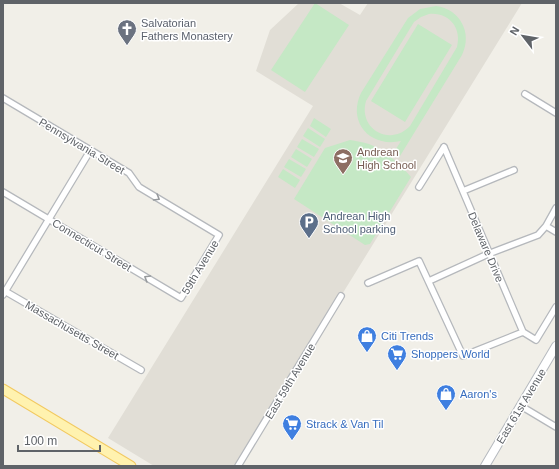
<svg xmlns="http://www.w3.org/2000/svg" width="559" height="469" font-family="Helvetica,sans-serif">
  <rect width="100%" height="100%" fill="#f1efe8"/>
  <path fill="#e1ded6" d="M299,3H339L360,15L368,3H522L236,466H154L108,438L313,106L256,71L270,30Z"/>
  <path fill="#c5e8c5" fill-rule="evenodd" d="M315,3L349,25L305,92L271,70Z
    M436,6C460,9 473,33 462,55L400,156L394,152L401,141C370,148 347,122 361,93L408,18L420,9ZM429,14C449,12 462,28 457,47L410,126C390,147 358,129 366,101L414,22L421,17Z
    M418,24L452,45L405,122L371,101Z
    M314,118L331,129L326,137L310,126Z
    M308,128L325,139L320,147L303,136Z
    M302,139L319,149L314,157L297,147Z
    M350,140C356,141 363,142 369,144C386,151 399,163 411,177L370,244L365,245L294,199L325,148Z
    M296,149L312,159L307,167L291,157Z
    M289,159L306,169L301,177L284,167Z
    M283,169L300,180L295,188L278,177Z"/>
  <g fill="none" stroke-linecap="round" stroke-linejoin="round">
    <g stroke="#b5b8bc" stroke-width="8">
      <path id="minor" d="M525,94L556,113
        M3,98L129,173L139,187L219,235L181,298L3,192
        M444,147L523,332L536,340L556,307
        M419,187L444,147
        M463,191L514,170
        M546,226L556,232
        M429,281L488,254L538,235L546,226L556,208
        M368,283L419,261L463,356L523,332
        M3,290L141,370
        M3,295L90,151
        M521,406L556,427
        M238,466L341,296"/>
    </g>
    <g stroke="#b6babf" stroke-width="10">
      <path id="secondary" d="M485,466L556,346"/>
    </g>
    <g stroke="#f2c960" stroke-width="11">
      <path id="primary" d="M3,389L131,466"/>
    </g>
    <use href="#minor" stroke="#fff" stroke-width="5.5"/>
    <use href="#secondary" stroke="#fff" stroke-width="8"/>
    <use href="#primary" stroke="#fff2af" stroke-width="9"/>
  </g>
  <defs><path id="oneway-chevron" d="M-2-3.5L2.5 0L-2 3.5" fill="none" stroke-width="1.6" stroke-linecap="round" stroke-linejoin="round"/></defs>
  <g stroke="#979a9d">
    <use href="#oneway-chevron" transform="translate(157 198) rotate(31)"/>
    <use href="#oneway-chevron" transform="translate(147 278) rotate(-149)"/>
  </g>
  <defs>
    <g id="church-pin" transform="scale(1)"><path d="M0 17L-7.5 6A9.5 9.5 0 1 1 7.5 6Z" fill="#6b7280" stroke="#fff"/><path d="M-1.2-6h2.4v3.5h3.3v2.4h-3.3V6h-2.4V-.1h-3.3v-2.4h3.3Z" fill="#fff"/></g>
    <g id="school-pin" transform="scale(1)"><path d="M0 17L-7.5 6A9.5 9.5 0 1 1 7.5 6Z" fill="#8d6e63" stroke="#fff"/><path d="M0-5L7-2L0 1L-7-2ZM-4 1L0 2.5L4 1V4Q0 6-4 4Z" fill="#fff"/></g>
    <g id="parking-pin" transform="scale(1)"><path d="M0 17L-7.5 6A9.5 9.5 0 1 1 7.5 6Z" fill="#5c6f8a" stroke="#fff"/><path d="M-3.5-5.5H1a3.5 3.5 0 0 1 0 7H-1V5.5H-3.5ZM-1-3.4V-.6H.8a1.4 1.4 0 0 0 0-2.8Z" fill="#fff"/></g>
    <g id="shop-pin" transform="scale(1)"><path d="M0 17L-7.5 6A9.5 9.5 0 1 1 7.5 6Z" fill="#3f7fe0" stroke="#fff"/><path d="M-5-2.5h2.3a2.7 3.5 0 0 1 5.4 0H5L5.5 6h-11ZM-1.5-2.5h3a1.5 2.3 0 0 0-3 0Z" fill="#fff"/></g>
    <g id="supermarket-pin" transform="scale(1)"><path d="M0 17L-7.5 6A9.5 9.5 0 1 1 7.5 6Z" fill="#3f7fe0" stroke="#fff"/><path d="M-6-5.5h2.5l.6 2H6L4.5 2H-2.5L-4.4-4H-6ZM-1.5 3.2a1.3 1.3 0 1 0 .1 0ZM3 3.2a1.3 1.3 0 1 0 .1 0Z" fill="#fff"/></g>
  </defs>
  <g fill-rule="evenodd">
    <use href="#church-pin" x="127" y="29"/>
    <use href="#school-pin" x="343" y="158"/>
    <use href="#parking-pin" x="309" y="222"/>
    <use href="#shop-pin" x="367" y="336"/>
    <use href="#supermarket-pin" x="397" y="354"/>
    <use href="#shop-pin" x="446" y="394"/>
    <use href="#supermarket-pin" x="292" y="424"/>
  </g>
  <g text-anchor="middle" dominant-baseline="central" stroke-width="3" stroke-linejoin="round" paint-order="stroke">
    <g font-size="11" fill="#5b616d" stroke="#fff" text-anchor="start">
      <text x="141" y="23">Salvatorian<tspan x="141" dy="13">Fathers Monastery</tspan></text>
    </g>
    <g font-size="11" fill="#5f6368" stroke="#fff">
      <text transform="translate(82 146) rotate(31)">Pennsylvania Street</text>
      <text transform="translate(92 245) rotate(31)">Connecticut Street</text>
      <text transform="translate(486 247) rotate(67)">Delaware Drive</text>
      <text transform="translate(200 267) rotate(-59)">59th Avenue</text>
      <text transform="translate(72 330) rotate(30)">Massachusetts Street</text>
      <text transform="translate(290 381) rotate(-59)">East 59th Avenue</text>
      <text transform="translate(521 406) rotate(-59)">East 61st Avenue</text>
    </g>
    <g font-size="11" fill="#785e54" stroke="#fff" text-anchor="start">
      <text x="357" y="152">Andrean<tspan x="357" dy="13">High School</tspan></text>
    </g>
    <g font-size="11" fill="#4e5e75" stroke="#fff" text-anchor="start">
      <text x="323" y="216">Andrean High<tspan x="323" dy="13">School parking</tspan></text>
    </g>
    <g font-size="11" fill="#366cbe" stroke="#fff" text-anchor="start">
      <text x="381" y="336">Citi Trends</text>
      <text x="411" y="354">Shoppers World</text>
      <text x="460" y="394">Aaron's</text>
      <text x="306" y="424">Strack &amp; Van Til</text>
    </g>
  </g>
  <rect width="559" height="469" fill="none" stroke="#5f6368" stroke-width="8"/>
  <g transform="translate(523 36) rotate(301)" stroke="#ffffff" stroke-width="3" paint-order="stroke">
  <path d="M0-3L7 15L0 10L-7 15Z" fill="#5f6368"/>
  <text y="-6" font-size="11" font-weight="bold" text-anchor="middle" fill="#5f6368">N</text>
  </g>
  <path d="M18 445v6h82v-6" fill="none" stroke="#5f6368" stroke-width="2"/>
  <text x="24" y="445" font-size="12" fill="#5f6368" stroke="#ffffff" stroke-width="3" paint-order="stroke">100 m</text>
</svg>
